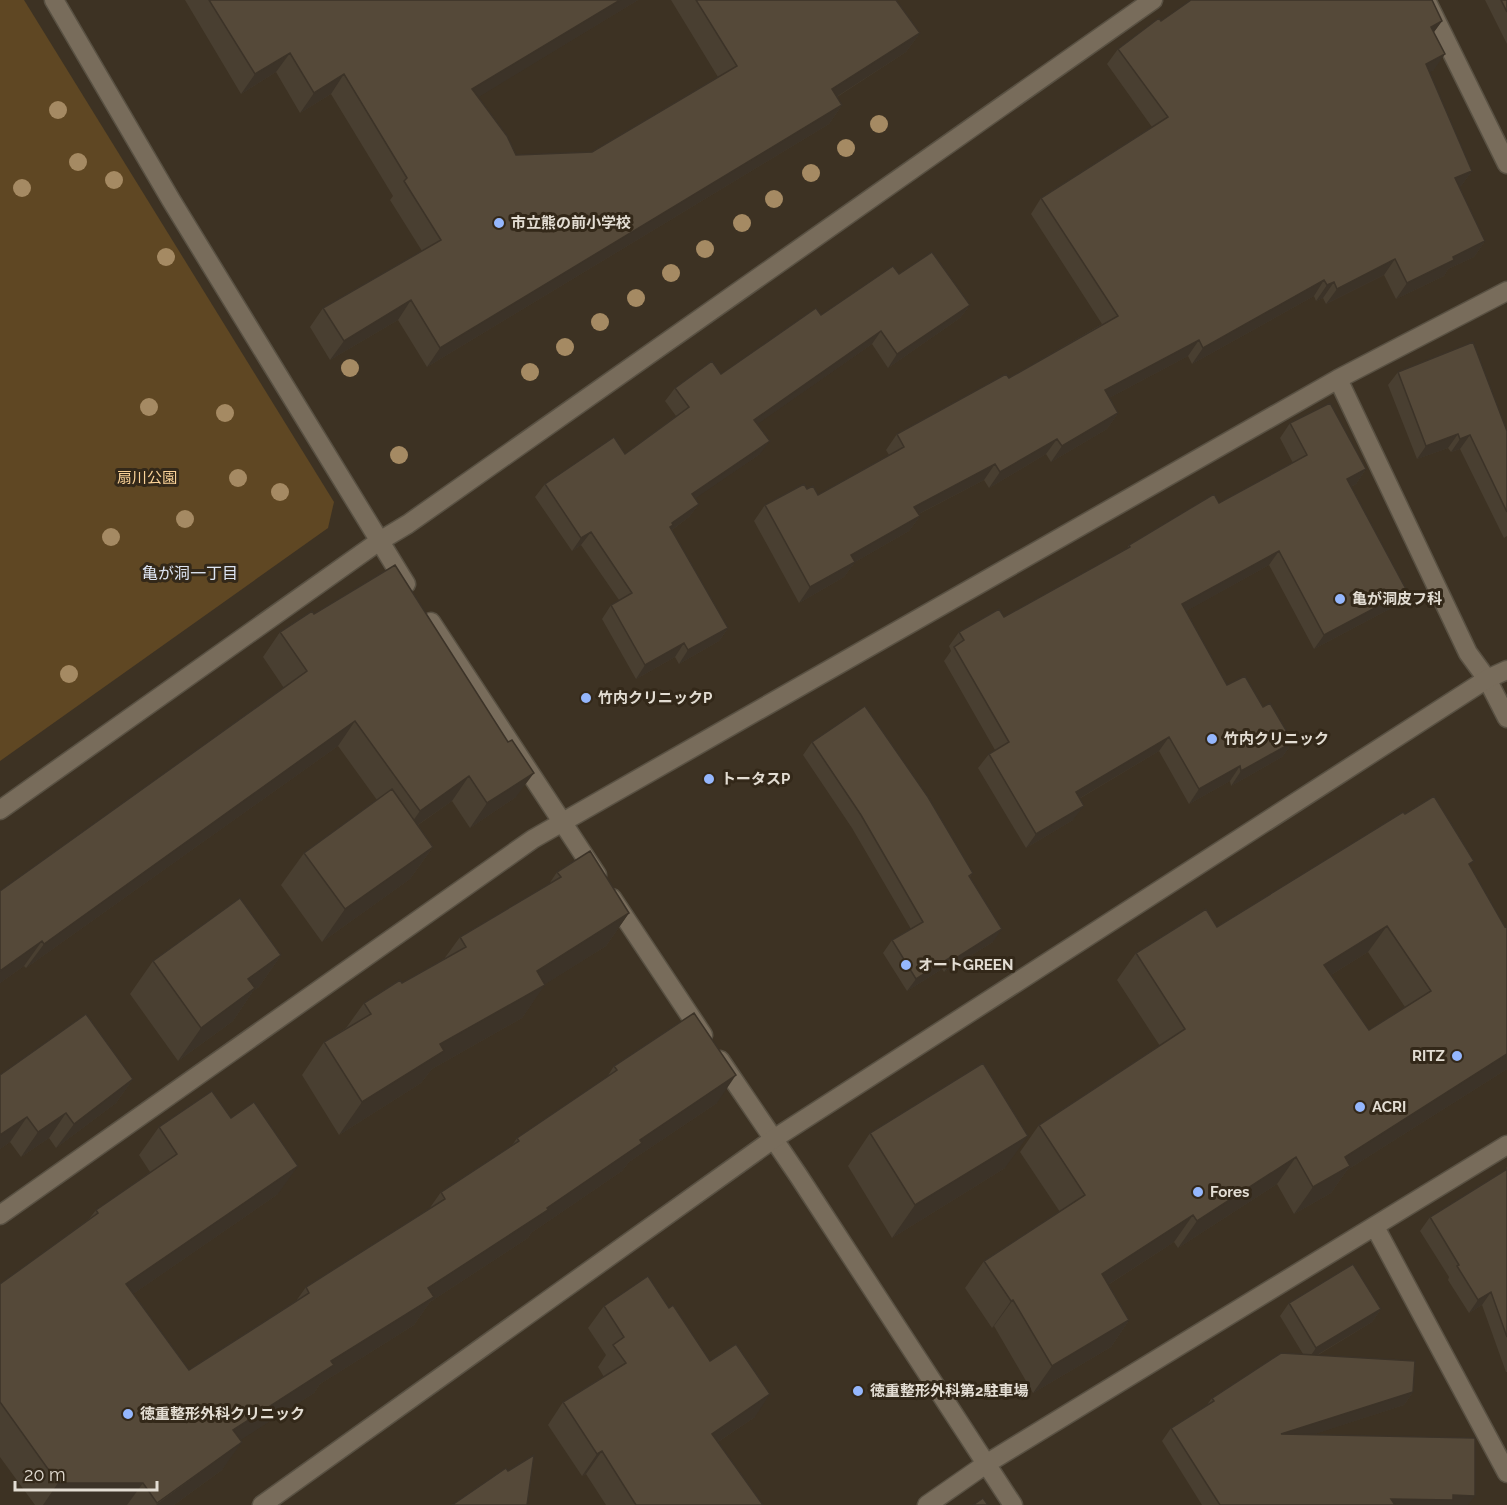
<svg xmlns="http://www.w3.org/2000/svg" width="1507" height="1505" font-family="Raleway,'Noto Sans JP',sans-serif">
  <rect width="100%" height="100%" fill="#3d3223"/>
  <path fill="#5f4723" d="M0,0H24L334,502L328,528L0,761Z"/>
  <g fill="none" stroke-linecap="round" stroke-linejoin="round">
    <g stroke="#595143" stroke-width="21">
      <path id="minor" d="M54,0L171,200L406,584
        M1426,0L1507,164
        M1338,379L1468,653L1487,679L1507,718
        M431,622L597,875
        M0,810L378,542L408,524L1153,0
        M612,898L703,1035
        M720,1060L798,1175L1013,1505
        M0,1215L533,839L1338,379L1507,291
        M1375,1227L1507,1473
        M927,1505L986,1464L1507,1145"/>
    </g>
    <g stroke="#595143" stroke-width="21">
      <path id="tertiary" d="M262,1505L772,1140L1487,679L1507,670"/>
    </g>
    <use href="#minor" stroke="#786c5b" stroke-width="18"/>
    <use href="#tertiary" stroke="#786c5b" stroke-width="18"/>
  </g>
  <g fill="#a58a63">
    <circle cx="58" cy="110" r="9"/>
    <circle cx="879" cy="124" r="9"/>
    <circle cx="846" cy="148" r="9"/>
    <circle cx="78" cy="162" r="9"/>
    <circle cx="811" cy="173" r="9"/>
    <circle cx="114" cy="180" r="9"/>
    <circle cx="22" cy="188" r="9"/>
    <circle cx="774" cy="199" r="9"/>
    <circle cx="742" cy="223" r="9"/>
    <circle cx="705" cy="249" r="9"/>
    <circle cx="166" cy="257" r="9"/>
    <circle cx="671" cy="273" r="9"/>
    <circle cx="636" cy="298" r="9"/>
    <circle cx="600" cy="322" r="9"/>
    <circle cx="565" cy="347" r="9"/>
    <circle cx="350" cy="368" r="9"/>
    <circle cx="530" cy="372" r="9"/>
    <circle cx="149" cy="407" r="9"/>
    <circle cx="225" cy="413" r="9"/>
    <circle cx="399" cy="455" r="9"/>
    <circle cx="238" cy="478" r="9"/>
    <circle cx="280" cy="492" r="9"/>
    <circle cx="185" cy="519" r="9"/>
    <circle cx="111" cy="537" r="9"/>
    <circle cx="69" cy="674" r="9"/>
  </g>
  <path fill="#493f31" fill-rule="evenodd" d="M185,0H638L478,97L516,155L592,152L718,77L671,0H896L920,33L906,52L837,97L842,105L829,124L427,367L398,320L330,360L310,327L323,308L422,251L390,200L393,196L331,94L300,113L276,72L241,94Z
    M1485,0H1507V44Z
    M1161,21H1442L1434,32V70L1429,72L1472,171L1461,186L1459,187L1485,241L1474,257L1448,269L1444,276L1396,299L1384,275L1326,304L1323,298L1316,301L1314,296L1192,364L1188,356L1109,398L1118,413L1107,429L1051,462L1046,454L989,488L984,480L919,514L920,516L909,531L855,562L844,577L799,603L754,521L765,505L807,489L818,495L889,455L886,450L897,434L1009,378L1102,324L1031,214L1041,198L1152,127L1107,64L1118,49Z
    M899,274L970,305L960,318L888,368L872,344L757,424L760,454L695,498L699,504L689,517L672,530L728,628L719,641L679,664L675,657L636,679L602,619L611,605L619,600L581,545L572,551L535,497L545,484L625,454L676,416L665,401L675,388L721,374L821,315Z
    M1398,372L1507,431V536L1504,538L1460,449L1451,452L1448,448L1417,459L1388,385Z
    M1290,423L1366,469L1356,484L1351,487L1407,591L1397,605L1314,649L1269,565L1186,611L1227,685L1263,707L1293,742L1282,757L1231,786L1230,781L1189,804L1159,751L1079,799L1073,820L1026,848L978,768L989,754L995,750L944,661L951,651L949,646L959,632L1004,617L1126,550L1129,545L1219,503L1293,463L1280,438Z
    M314,614L516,797L470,828L452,801L418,825L433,847L410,879L322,942L281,885L304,853L377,800L338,746L26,968L24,966L0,983V891L284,688L263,657L280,632Z
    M812,742L973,873L970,877L993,942L944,972L942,969L907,991L883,953L892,940L911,929L852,828L803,755Z
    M1405,814L1470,866L1505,927L1507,926V1069L1347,1170L1331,1193L1294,1214L1277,1184L1178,1248L1174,1242L1108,1285L1129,1320L1111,1347L1033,1393L994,1326L992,1328L965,1288L984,1261L1060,1212L1020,1152L1039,1125L1160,1046L1117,980L1136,953L1217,927ZM1368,952L1405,1007L1369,1030L1331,975Z
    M557,872L629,913L606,946L545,984L522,1018L432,1069L421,1083L339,1135L302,1075L324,1042L346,1028L364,1003L402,983L444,959L460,937L549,884Z
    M281,955L259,987L253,991L233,1021L178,1061L130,994L153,961Z
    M614,1066L717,1103L629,1162L622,1171L531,1233L528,1238L430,1302L414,1325L320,1384L314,1393L240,1440L222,1470L174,1505H35L0,1457V1284L89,1219L96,1210L150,1172L139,1155L159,1127L278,1194L133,1294L189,1370L296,1301L306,1287L429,1209L441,1192L511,1147L517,1138L607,1077Z
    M0,1075L133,1079L116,1103L56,1148L49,1138L21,1157L10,1142L0,1149Z
    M870,1133L1005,1168L892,1238L848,1166Z
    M1507,1167V1372H1506L1482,1305L1469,1313L1448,1280L1449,1277L1420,1231L1430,1217L1505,1170Z
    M1289,1303L1381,1309L1372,1322L1318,1355L1413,1392L1404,1405L1311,1435L1468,1505H1202L1162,1441L1171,1428L1206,1406L1212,1398L1303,1354L1280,1316Z
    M604,1306L669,1308L755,1417L718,1442L763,1505H606L586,1474L582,1476L548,1425L563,1402L604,1377L598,1367L606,1355L588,1328Z"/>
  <path fill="#3c3328" d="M620,0H638L459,109L472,89Z
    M1442,21L1431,36V27Z
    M920,33L906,52L819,108L832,89Z
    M290,53L276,72L241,94L255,74Z
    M1445,54L1434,70L1415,79L1426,64Z
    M344,74L331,94L300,113L314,93Z
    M842,105L829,124L427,367L440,348Z
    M1472,171L1461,186L1444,194L1455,178Z
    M1485,241L1474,257L1448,269L1444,276L1396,299L1407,283L1453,257Z
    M1395,259L1384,275L1326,304L1337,289Z
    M1324,280L1314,296L1192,364L1203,348Z
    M1334,282L1323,298L1316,301L1327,285Z
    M411,300L398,320L330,360L344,341Z
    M970,305L960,318L888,368L897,354Z
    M881,331L872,344L745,433L754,420Z
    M1199,340L1188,356L1094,406L1105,390Z
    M1118,413L1107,429L1051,462L1062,446Z
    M1458,434L1448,448L1417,459L1426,446Z
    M1470,435L1460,449L1451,452L1460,439Z
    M1057,439L1046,454L989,488L1000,472Z
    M770,441L760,454L683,507L692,494Z
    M995,464L984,480L903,522L914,507Z
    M1366,469L1356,484L1337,494L1347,479Z
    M699,504L689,517L669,532L672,523Z
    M920,516L909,531L855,562L844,577L799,603L810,587L851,555Z
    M591,532L581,545L572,551L581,538Z
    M1279,551L1269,565L1172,619L1182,604Z
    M1407,591L1397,605L1314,649L1324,635Z
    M728,628L719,641L679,664L688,650Z
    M684,643L675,657L636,679L645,665Z
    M355,721L338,746L26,968L44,944Z
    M1169,737L1159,751L1065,807L1076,792Z
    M1293,742L1282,757L1231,786L1241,771Z
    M1240,766L1230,781L1189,804L1199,789Z
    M534,773L516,797L470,828L487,803Z
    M469,776L452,801L403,835L420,811Z
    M1084,806L1073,820L1026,848L1036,834Z
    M433,847L410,879L322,942L345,909Z
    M629,913L606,946L528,995L545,985L522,1018L432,1069L421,1083L339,1135L362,1102L537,971Z
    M1387,926L1368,952L1305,991L1324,965Z
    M1002,929L993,942L944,972L953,960Z
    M42,941L24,966L0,983V971Z
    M281,955L259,987L253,991L233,1021L178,1061L201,1028L248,979Z
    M951,957L942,969L907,991L916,979Z
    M1507,1054V1069L1347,1170L1331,1193L1294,1214L1313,1187L1345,1157Z
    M736,1075L717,1103L629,1162L622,1171L531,1233L528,1238L430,1302L414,1325L320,1384L314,1393L213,1458L233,1430L331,1361L428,1288L547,1208L640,1140Z
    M133,1079L116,1103L56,1148L74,1124Z
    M66,1113L49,1138L21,1157L38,1132Z
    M27,1117L10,1142L0,1149V1135Z
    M1028,1136L1005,1168L892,1238L915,1205Z
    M1296,1157L1277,1184L1178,1248L1197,1221Z
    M298,1166L278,1194L107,1312L126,1284Z
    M1193,1215L1174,1242L1083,1301L1102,1274Z
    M1491,1292L1482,1305L1469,1313L1478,1300Z
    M1013,1300L994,1326L992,1328L1011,1301Z
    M1381,1309L1372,1322L1307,1361L1316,1348Z
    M1129,1320L1111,1347L1033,1393L1052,1366Z
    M1413,1392L1404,1405L1272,1448L1281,1434Z
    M770,1394L755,1417L697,1456L712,1434Z
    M242,1442L222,1470L174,1505H156Z
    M602,1451L586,1474L582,1476L597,1454Z
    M58,1483H143L127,1505H43Z
    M1453,1495L1475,1496L1468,1505H1387L1391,1499Z"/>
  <path fill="#554939" stroke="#3c3328" stroke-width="1.5" fill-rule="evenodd" d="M209,0H620L472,89L507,136L516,155L592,152L737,66L696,0H896L920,33L832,89L842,105L440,348L411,300L344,341L323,308L441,240L404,181L407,178L344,74L314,93L290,53L255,74Z
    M1191,0H1432L1442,21L1431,27L1445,54L1426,64L1472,171L1455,178L1485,241L1453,257L1454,260L1407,283L1395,259L1337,289L1334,282L1327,285L1324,280L1203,348L1199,340L1105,390L1118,413L1062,446L1057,439L1000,472L995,464L914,507L920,516L851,555L855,562L810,587L765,505L804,484L807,489L813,486L818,495L904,447L897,434L1006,374L1009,378L1118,316L1041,198L1168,117L1118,49L1159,18L1161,21Z
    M1501,0H1507V12Z
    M932,252L970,305L897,354L881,331L754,420L770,441L692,494L699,504L672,523L673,525L670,527L728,628L688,650L684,643L645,665L611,605L632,593L591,532L581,538L545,484L614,437L625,454L689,407L675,388L712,361L721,374L816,308L821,315L893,266L899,274Z
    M1473,342L1507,431V512L1470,435L1460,439L1458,434L1426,446L1398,372Z
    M1330,403L1366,469L1347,479L1407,591L1324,635L1279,551L1182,604L1227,685L1245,676L1263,707L1270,703L1293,742L1241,771L1240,766L1199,789L1169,737L1076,792L1084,806L1036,834L989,754L1009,742L954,647L964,640L959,632L999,609L1004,617L1130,547L1129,545L1214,494L1219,503L1307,455L1290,423Z
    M395,565L508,742L512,740L534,773L487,803L469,776L420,811L355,721L44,944L42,941L0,971V891L307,671L280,632L312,611L314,614Z
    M865,706L928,797L973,873L969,876L1002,929L953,960L951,957L916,979L892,940L923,922L861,815L812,742Z
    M392,789L433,847L345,909L304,853Z
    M1434,796L1474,861L1469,864L1505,927L1507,926V1054L1345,1157L1350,1166L1313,1187L1296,1157L1197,1221L1193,1215L1102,1274L1129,1320L1052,1366L1013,1300L1011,1301L984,1261L1085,1195L1039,1125L1185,1029L1136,953L1206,909L1217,927L1403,812L1405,814ZM1387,926L1431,991L1369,1030L1324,965Z
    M590,851L629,913L537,971L545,985L440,1044L444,1051L362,1102L324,1042L371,1014L364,1003L400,980L402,983L466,947L460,937L561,877L557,872Z
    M240,898L281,955L248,979L255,988L201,1028L153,961Z
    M694,1013L736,1075L640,1140L642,1143L547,1208L548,1210L428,1288L434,1297L331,1361L334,1365L233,1430L242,1442L157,1503L143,1483H58L0,1402V1284L98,1213L96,1210L177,1154L159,1127L212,1091L231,1118L254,1102L298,1166L126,1284L189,1370L309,1293L306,1287L445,1199L441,1192L519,1141L517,1138L617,1070L614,1066Z
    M86,1014L133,1079L74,1124L66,1113L38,1132L27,1117L0,1135V1075Z
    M983,1063L1028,1136L915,1205L870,1133Z
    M1507,1169V1337L1491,1292L1478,1300L1457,1266L1459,1265L1430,1217Z
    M1353,1264L1381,1309L1316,1348L1289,1303Z
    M648,1276L669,1308L673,1305L710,1361L736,1344L770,1394L712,1434L763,1505H636L602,1451L597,1454L563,1402L626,1363L613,1345L624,1337L604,1306Z
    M1281,1353L1415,1361L1413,1392L1281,1434L1475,1438V1496L1453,1495V1500L1391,1499L1395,1505H1220L1171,1428L1214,1401L1212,1398Z
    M534,1455L527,1505H452L506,1468L508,1471Z
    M983,1498L988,1505H973Z"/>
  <g fill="#95b7fd" stroke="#332819" stroke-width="2">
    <circle cx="499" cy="223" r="6"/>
    <circle cx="1340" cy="599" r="6"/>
    <circle cx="586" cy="698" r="6"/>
    <circle cx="1212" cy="739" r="6"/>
    <circle cx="709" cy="779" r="6"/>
    <circle cx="906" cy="965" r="6"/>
    <circle cx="1457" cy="1056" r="6"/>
    <circle cx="1360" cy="1107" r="6"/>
    <circle cx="1198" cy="1192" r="6"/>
    <circle cx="858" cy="1391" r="6"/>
    <circle cx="128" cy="1414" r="6"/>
  </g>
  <g text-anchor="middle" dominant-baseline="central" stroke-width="6" stroke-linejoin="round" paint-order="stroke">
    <g font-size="15" font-weight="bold" fill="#e3ddd3" stroke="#332819" text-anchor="start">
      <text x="511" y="223">市立熊の前小学校</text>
      <text x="1352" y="599">亀が洞皮フ科</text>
      <text x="598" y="698">竹内クリニックP</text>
      <text x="1224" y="739">竹内クリニック</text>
      <text x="721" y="779">トータスP</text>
      <text x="918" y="965">オートGREEN</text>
      <text x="1445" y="1056" text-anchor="end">RITZ</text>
      <text x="1372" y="1107">ACRI</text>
      <text x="1210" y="1192">Fores</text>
      <text x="870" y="1391">徳重整形外科第2駐車場</text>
      <text x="140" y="1414">徳重整形外科クリニック</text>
    </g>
    <g font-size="15" fill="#fad298" stroke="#332819">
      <text x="147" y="478">扇川公園</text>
    </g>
    <g font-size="16" fill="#dde4f2" stroke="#332819">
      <text x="190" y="573">亀が洞一丁目</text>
    </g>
  </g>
  <path d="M15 1481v9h142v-9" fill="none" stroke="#e3ddd3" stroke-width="3"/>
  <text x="24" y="1481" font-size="18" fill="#e3ddd3" stroke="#332819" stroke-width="4.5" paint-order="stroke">20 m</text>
</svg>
